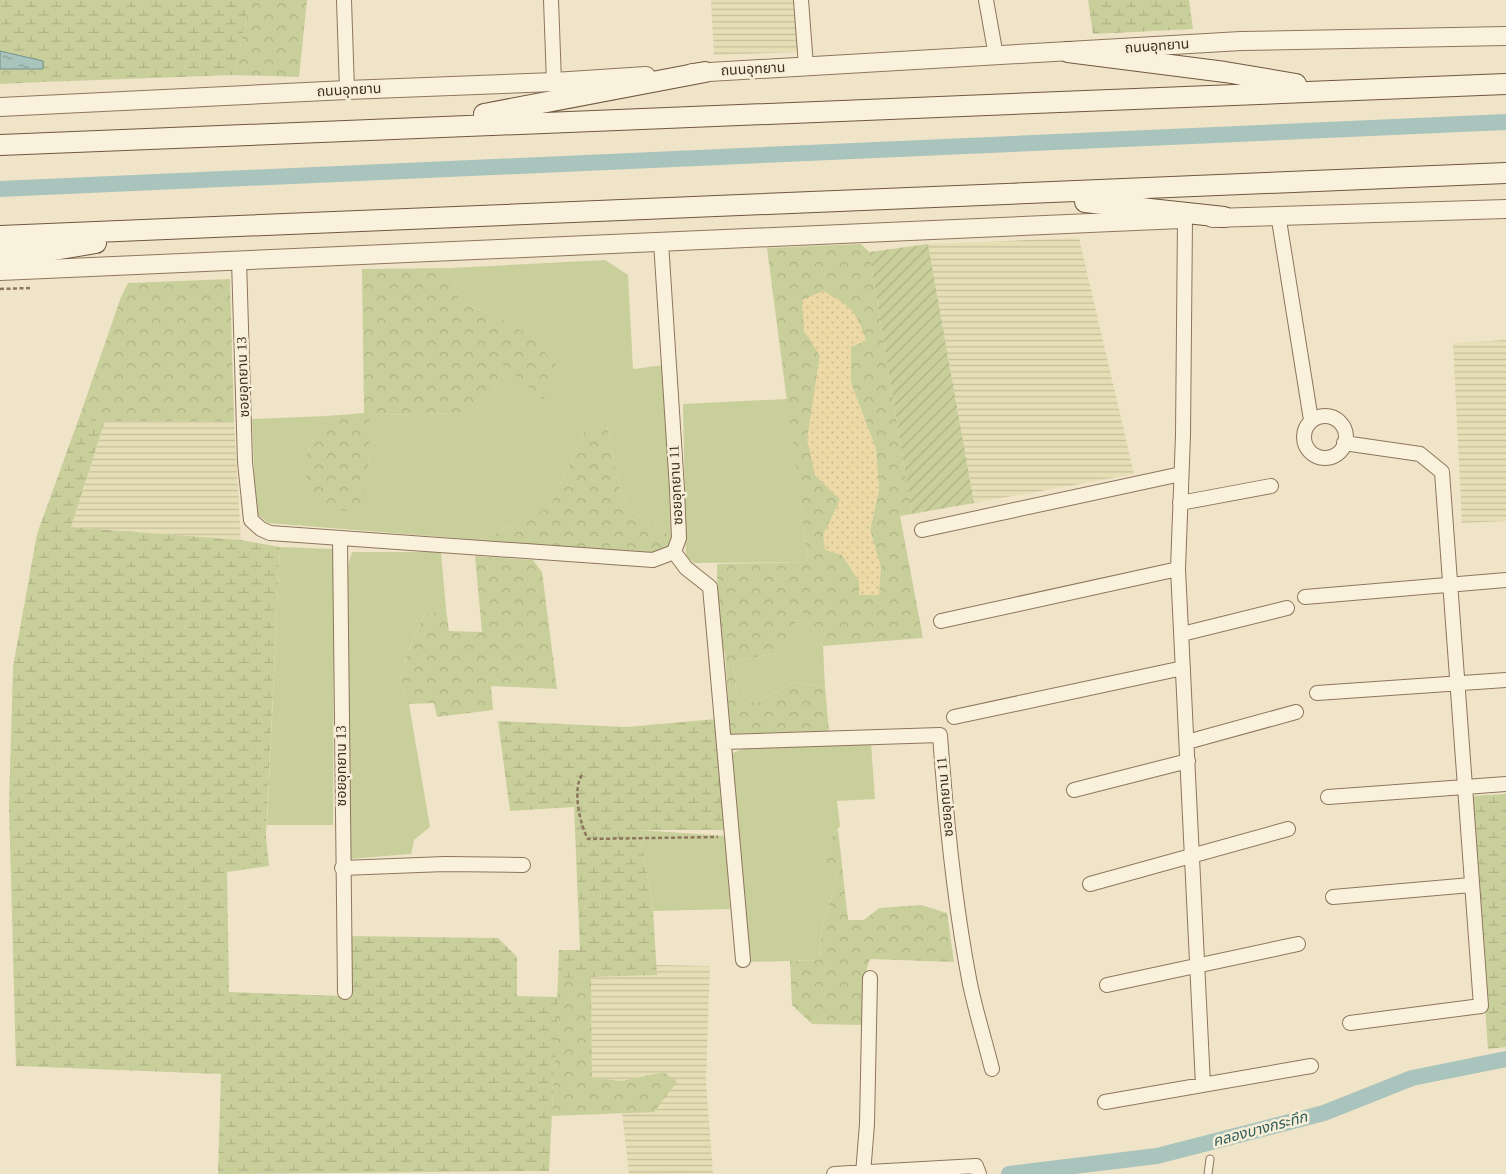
<svg xmlns="http://www.w3.org/2000/svg" width="1506" height="1174" font-family="'Times New Roman','Noto Sans Thai',serif">
  <defs>
    <pattern id="farmland-rules" width="6" height="5" patternUnits="userSpaceOnUse" patternTransform="scale(1.25)"><rect width="6" height="5" fill="#e6deb5"/><path d="M0 2.5h6" fill="none" stroke="#c6bf9b"/></pattern>
    <pattern id="forest-crowns" width="20" height="18" patternUnits="userSpaceOnUse" patternTransform="scale(1.25)"><rect width="20" height="18" fill="#c9cf9b"/><path d="M2 6a3 3 0 1 1 6 0M12 15a3 3 0 1 1 6 0" fill="none" stroke="#aeb285"/></pattern>
    <pattern id="wetland-marsh" width="20" height="14" patternUnits="userSpaceOnUse" patternTransform="scale(1.25)"><rect width="20" height="14" fill="#c9cf9b"/><path d="M1 5h8M5 5V1M11 12h8M15 12V8" fill="none" stroke="#aeb285"/></pattern>
    <pattern id="sand-dots" width="8" height="8" patternUnits="userSpaceOnUse" patternTransform="scale(1.25)"><rect width="8" height="8" fill="#ecd9a5"/><path d="M2 2h.1M6 6h.1" fill="none" stroke="#cbbb8e" stroke-width="1.8" stroke-linecap="round"/></pattern>
    <pattern id="garden-furrows" width="10" height="10" patternUnits="userSpaceOnUse" patternTransform="scale(1.25)"><rect width="10" height="10" fill="#c9cf9b"/><path d="M-1 1l2-2M0 10L10 0M9 11l2-2" fill="none" stroke="#aeb285"/></pattern>
    <pattern id="water-ripples" width="26" height="14" patternUnits="userSpaceOnUse" patternTransform="scale(1.25)"><rect width="26" height="14" fill="#a9c4bc"/><path d="M2 4q2-2 4 0t4 0M15 11q2-2 4 0t4 0" fill="none" stroke="#8ba098"/></pattern>
  </defs>
  <rect width="100%" height="100%" fill="#f0e4c8"/>
  <path fill="url(#farmland-rules)" d="M711,0H794L798,52L714,55Z
    M1079,238L1134,474L974,503L928,244Z
    M1506,340V521L1462,523L1453,343Z
    M105,421L234,422L241,540L71,527Z
    M657,965L710,966L706,1082L713,1173L629,1174L622,1112H654L664,1072L621,1081L592,1077L591,977L657,975Z"/>
  <path fill="#c9cf9b" d="M605,260L628,275L633,369L664,365L671,535L630,511L620,489L607,426H587L550,507L480,540L268,523L256,513L252,419L326,416L307,451L368,477L369,415L469,413L493,395L503,365L497,317L460,302L450,268Z
    M787,399L808,562L694,563L686,556L683,404Z
    M280,547L334,549L333,825H267Z
    M352,552H441L446,609L424,615L409,648L400,677L409,704L430,827L414,840L411,854L348,859L347,568Z
    M801,609L823,646L825,687L795,682L755,703L736,690L733,662L781,652Z
    M871,743L875,799L837,801L840,826L824,847L837,879L822,928L819,960L749,962L730,754L743,749Z
    M640,830L726,836L730,909L653,911Z"/>
  <path fill="url(#forest-crowns)" fill-rule="evenodd" d="M250,0H307L299,77L234,75Z
    M0,69H43V82L0,84Z
    M861,244L869,252L912,514L900,516L923,638L823,646L801,610L781,652L733,662L736,690L755,703L795,682L825,687L829,731L730,734L725,653L718,646L717,564L808,562L767,248ZM866,340L851,347V383L876,449L879,490L870,530L881,568L859,581L842,555L823,535L841,500L815,475V388L820,356Z
    M450,268L460,302L497,317L529,335L563,372L543,400L503,365L493,395L469,413L370,415L368,477L360,513L323,508L306,485L307,451L326,416L364,413L362,269Z
    M230,279L234,422L78,421L121,297L128,283Z
    M587,426H607L620,489L630,511L671,535V544L662,551L643,554L480,540L550,507Z
    M475,556L533,560L542,572L557,689L491,686L493,710L437,717L434,703L409,704L400,677L409,648L424,615L446,609L449,631L482,632Z
    M838,829L848,920H864L879,908L921,905L947,913L954,962L870,959L864,977L863,1025L812,1024L792,1005L790,961L819,960L822,928L837,879L818,864L824,847Z
    M591,977L592,1077L621,1081L664,1072L677,1082L654,1112L552,1116L558,978Z"/>
  <path fill="url(#wetland-marsh)" d="M0,0H250L234,75L43,82V61L0,51Z
    M1088,0H1189L1193,29L1093,34Z
    M78,421H105L71,527L241,540L280,547L266,837L269,866L227,872L229,992L343,996L345,936L498,938L517,957V996L558,997L549,1171L218,1174L221,1074L16,1066L9,805L13,667L37,534Z
    M716,719L724,830H640L653,911L657,975L558,978L559,950H580L574,807L510,811L498,721L627,727Z
    M1506,794V1047L1488,1049L1470,796Z"/>
  <path fill="url(#sand-dots)" d="M823,291C851,306 856,310 866,340L851,347V383L876,449L879,490L870,530L881,568L879,595H859V581L842,555L825,550L823,535L840,500L815,475L807,439L820,356L804,331L802,300Z"/>
  <path fill="url(#garden-furrows)" d="M928,244L974,503L912,514L869,252Z"/>
  <path fill="url(#water-ripples)" stroke="#6f938a" d="M0,51L43,61V69H0Z"/>
  <g fill="none" stroke-linecap="round" stroke-linejoin="round">
    <path stroke="#a9c4bc" stroke-width="16" d="M0,189L1506,122
      M1009,1174L1157,1156L1324,1113L1412,1078L1506,1059"/>
    <g stroke="#8d765c" stroke-width="9">
      <path id="service" d="M1208,1174L1210,1159"/>
    </g>
    <g stroke="#8d765c" stroke-width="16">
      <path id="minor" d="M344,0L347,90
        M551,0L554,82
        M801,0L806,66
        M986,0L996,56
        M1278,214L1311,420
        M1185,219L1183,435L1178,569L1203,1085
        M661,242L677,489L679,538L674,552L686,568L710,587L743,960
        M239,260L245,462L251,520L261,529L270,533L653,560L674,552
        M1304 437a21 21 0 1 1 42 0a21 21 0 1 1-42 0Z
        M1344,443L1420,454L1442,472L1481,1006L1350,1023
        M1180,503L1271,486
        M922,530L1181,474
        M340,540L345,992
        M1305,597L1506,580
        M941,621L1178,569
        M1182,634L1287,608
        M1317,693L1506,680
        M954,717L1183,668
        M724,742L940,735C946,819 954,902 970,984C976,1013 985,1041 992,1069
        M1187,742L1296,712
        M1074,790L1188,761
        M1328,797L1506,784
        M342,868L445,864L523,865
        M1090,884L1288,829
        M1333,897L1471,885
        M1107,985L1298,944
        M1105,1102L1311,1066
        M834,1174L976,1166L979,1174
        M863,1174L867,1124L870,978"/>
    </g>
    <g stroke="#8d765c" stroke-width="20">
      <path id="tertiary" d="M692,73L1241,41L1506,36
        M0,107L347,90L554,82L646,76
        M1212,218L1506,209
        M0,271L1181,219"/>
    </g>
    <g stroke="#6f573f" stroke-width="22">
      <path id="secondary" d="M1068,52L1225,72L1296,84
        M484,114L705,72
        M0,145L1506,84
        M1085,202L1224,217
        M0,236L1506,173
        M0,256L42,252L96,243"/>
    </g>
    <path stroke="#8d765c" stroke-width="2.5" stroke-dasharray="4 2.5" stroke-linecap="butt" d="M0,289L31,288
      M582,775C572,789 580,825 588,839L718,837"/>
    <use href="#service" stroke="#faf1dc" stroke-width="7"/>
    <use href="#minor" stroke="#faf1dc" stroke-width="14"/>
    <use href="#tertiary" stroke="#faf1dc" stroke-width="18"/>
    <use href="#secondary" stroke="#faf1dc" stroke-width="20"/>
  </g>
  <g text-anchor="middle" dominant-baseline="central" stroke-width="5" stroke-linejoin="round" paint-order="stroke">
    <g font-size="14" fill="#3d2e20" stroke="#f7eed8">
      <text transform="translate(1157 46) rotate(-4)">ถนนอุทยาน</text>
      <text transform="translate(753 69) rotate(-3)">ถนนอุทยาน</text>
      <text transform="translate(349 90) rotate(-3)">ถนนอุทยาน</text>
      <text transform="translate(243 377) rotate(-92)">ซอยอุทยาน 13</text>
      <text transform="translate(676 485) rotate(-93)">ซอยอุทยาน 11</text>
      <text transform="translate(341 766) rotate(-90)">ซอยอุทยาน 13</text>
      <text transform="translate(945 797) rotate(-95)">ซอยอุทยาน 11</text>
    </g>
    <g font-size="15" font-style="italic" fill="#2f5d5a" stroke="#f7eed8">
      <text transform="translate(1260 1129) rotate(-15)">คลองบางกระทึก</text>
    </g>
  </g>
</svg>
